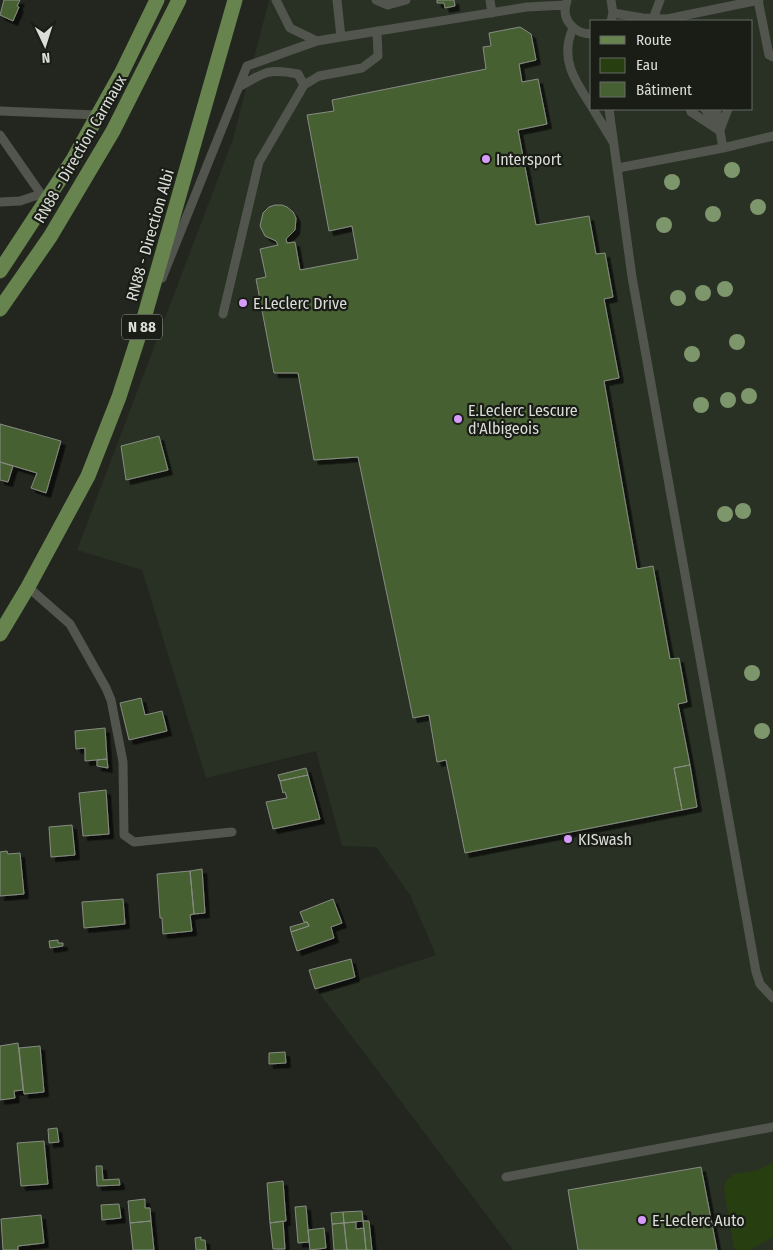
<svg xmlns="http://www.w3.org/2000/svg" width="773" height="1250" font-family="'Fira Sans Condensed',sans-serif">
  <defs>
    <filter id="shadow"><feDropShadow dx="4.5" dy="4.5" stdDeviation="0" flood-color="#0009"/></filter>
  </defs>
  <rect width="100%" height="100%" fill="#22261f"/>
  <path fill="#293024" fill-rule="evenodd" d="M269,0H773V1250H513L319,993L436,955L410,895L376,847L342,846L316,751L206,778L142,570L77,550L233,139ZM592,21H752V109H592Z"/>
  <path fill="#273e11" d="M773,1162V1237L750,1250H737L734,1247L724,1191C726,1167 746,1176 762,1168C766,1167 769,1164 773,1162Z"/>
  <path fill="#476033" stroke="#878c83" filter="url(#shadow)" d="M4,0H20L17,6L19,7L13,21L0,15Z
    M437,0H454L455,6L445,8L444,3H437Z
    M520,27L531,34L536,60L519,64L522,82L538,79L547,124L518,130L536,225L589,216L596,254L605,253L613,297L604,299L619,378L604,381L637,569L653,566L670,659L679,658L687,702L678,704L690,765L674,768L682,810L465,853L446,760L437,762L429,715L413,718L358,457L314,460L298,373H274L256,279L266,277L260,249L278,245L276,241L265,236L260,226L263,213L269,207L275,205H282L287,207L293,212L296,218L295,230L286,239L287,243L295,242L300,270L358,259L352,226L329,231L307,115L334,111L332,100L486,69L483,47L491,46L489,33Z
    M0,424L61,441L46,493L31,488L37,473L0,462Z
    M159,436L168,470L126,480L121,446Z
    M0,462L13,466L8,482L0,480Z
    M141,698L145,715L162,711L167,731L129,740L120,703Z
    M105,728L107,759L85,761V748L76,749L75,731Z
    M107,759L108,768L97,766V760Z
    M690,765L697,807L682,810L674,768Z
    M306,768L308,775L280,781L278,775Z
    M308,775L320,819L273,829L266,802L287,798L285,792L283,793L280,781Z
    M106,790L109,834L83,836L79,793Z
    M72,825L75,855L51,857L49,827Z
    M7,851L8,854L20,853L24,894L0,896V852Z
    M202,869L205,913L194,914L190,871Z
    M190,871L194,914L190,915L192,931L163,934L162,918H160L157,874Z
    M123,899L125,924L84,928L82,902Z
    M333,899L342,923L331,927L334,938L297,951L291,932L309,926L307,922H304L300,912Z
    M307,922L309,926L291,932L290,927Z
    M58,940V943H63V946L50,948L49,941Z
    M351,959L355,977L315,989L309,970Z
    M18,1043L23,1090L14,1091L15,1098L0,1100V1046Z
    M40,1046L44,1092L24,1094L19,1048Z
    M285,1052L286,1063L269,1064V1053Z
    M57,1128L59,1142L49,1143L48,1129Z
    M44,1141L48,1184L21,1186L17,1143Z
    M96,1166H102L103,1180L119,1179L120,1185L97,1186Z
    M701,1167L717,1250H578L568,1190Z
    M283,1181L286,1221L270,1223L267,1183Z
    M145,1199V1208H150L151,1221L130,1223L128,1201Z
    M119,1204L121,1218L102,1220L101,1205Z
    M306,1206L309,1242L298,1243L295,1207Z
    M362,1211L363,1221L344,1223L343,1212Z
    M343,1212L344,1223L332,1224L331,1213Z
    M41,1215L44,1243L18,1246V1250H3L1,1219Z
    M151,1221L154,1250H133L130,1223Z
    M283,1221L285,1249H273L270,1223Z
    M363,1221H369L372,1250H366Z
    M356,1222V1229L364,1228L366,1250H347L344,1223Z
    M344,1223L347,1250H334L332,1224Z
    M324,1228L326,1248L310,1250L308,1230Z
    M201,1237V1240H205L206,1250H196L195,1238Z"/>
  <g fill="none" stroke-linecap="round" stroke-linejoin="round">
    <path stroke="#51554d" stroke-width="9" d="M276,0L290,28L317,41
      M337,0L341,37L527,7L566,5
      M376,0L388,5L406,0
      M490,0L492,13
      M758,0L769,55L773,57
      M567,1C560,19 574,34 592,34
      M613,13L643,18L667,19L759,0
      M653,19L660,0
      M611,21L613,13L611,0
      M573,28C559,59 575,81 592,107
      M239,87C264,72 269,68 298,74L304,85
      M593,109L613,142
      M609,109L632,277L756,972L760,984L773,998
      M690,109L691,112L720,131
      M705,109L717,126
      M0,111L98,115
      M720,130L728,109
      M0,135L41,194L48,199
      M723,148L773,136
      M618,168L723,148L716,109
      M0,202L20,201L41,194
      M162,278L247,66L317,41L341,37
      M223,314L259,162L304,85L319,76L362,68L378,56L377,31
      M28,587L70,624L106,688L111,700L123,762L124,835L134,842L232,832
      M506,1177L773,1127"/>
    <path stroke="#67834e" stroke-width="15" d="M0,271L74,158L122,72L157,0
      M0,309L50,237L113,131L179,0
      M0,634L28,587L88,476L119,397L140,332L235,0"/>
  </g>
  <g fill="#7d966b">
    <circle cx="732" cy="170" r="8"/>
    <circle cx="672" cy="182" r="8"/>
    <circle cx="758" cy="207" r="8"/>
    <circle cx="713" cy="214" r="8"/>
    <circle cx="664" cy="225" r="8"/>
    <circle cx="725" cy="289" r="8"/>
    <circle cx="703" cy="293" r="8"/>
    <circle cx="678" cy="298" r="8"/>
    <circle cx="737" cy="342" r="8"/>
    <circle cx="692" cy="354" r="8"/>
    <circle cx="749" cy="396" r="8"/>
    <circle cx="728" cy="400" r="8"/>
    <circle cx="701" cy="405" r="8"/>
    <circle cx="743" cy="511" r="8"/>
    <circle cx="725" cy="514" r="8"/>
    <circle cx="752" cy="673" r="8"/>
    <circle cx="762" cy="731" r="8"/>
  </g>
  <g fill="#d79bf9" stroke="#191d16" stroke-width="2">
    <circle cx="486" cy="159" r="5"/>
    <circle cx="243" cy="303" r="5"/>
    <circle cx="458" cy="419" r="5"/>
    <circle cx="568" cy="839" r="5"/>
    <circle cx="642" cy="1220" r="5"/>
  </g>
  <g text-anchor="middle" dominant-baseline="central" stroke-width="4.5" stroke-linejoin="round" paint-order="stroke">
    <rect fill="#191d16" stroke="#a0a39e" stroke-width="1" x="122" y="314.5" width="40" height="25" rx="4"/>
    <g font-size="15" font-weight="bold" fill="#daddd8">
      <text x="142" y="327">N 88</text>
    </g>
    <g font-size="16" fill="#daddd8" stroke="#191d16">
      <text transform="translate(80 149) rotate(-60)">RN88 - Direction Carmaux</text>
      <text transform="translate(150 235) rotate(-74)">RN88 - Direction Albi</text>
    </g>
    <g font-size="16" fill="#daddd8" stroke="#191d16" text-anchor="start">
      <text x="496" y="159">Intersport</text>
      <text x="253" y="303">E.Leclerc Drive</text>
      <text x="468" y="410">E.Leclerc Lescure<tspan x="468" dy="18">d'Albigeois</tspan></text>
      <text x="578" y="839">KISwash</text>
      <text x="652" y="1220">E-Leclerc Auto</text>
    </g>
  </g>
  <rect x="590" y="20" width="162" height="90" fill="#191d16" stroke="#666a64"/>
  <rect x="600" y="36" width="25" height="8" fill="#67834e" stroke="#666a64"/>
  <text x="636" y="45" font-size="15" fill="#daddd8">Route</text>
  <rect x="600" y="58" width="25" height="15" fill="#273e11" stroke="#666a64"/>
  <text x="636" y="70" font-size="15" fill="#daddd8">Eau</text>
  <rect x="600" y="82" width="25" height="15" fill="#476033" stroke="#666a64"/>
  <text x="636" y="95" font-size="15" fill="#daddd8">Bâtiment</text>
  <g transform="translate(45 45) rotate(176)" stroke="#191d16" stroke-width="4" paint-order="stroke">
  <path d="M0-4L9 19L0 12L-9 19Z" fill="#daddd8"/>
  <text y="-8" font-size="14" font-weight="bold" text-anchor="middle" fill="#daddd8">N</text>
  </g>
</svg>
